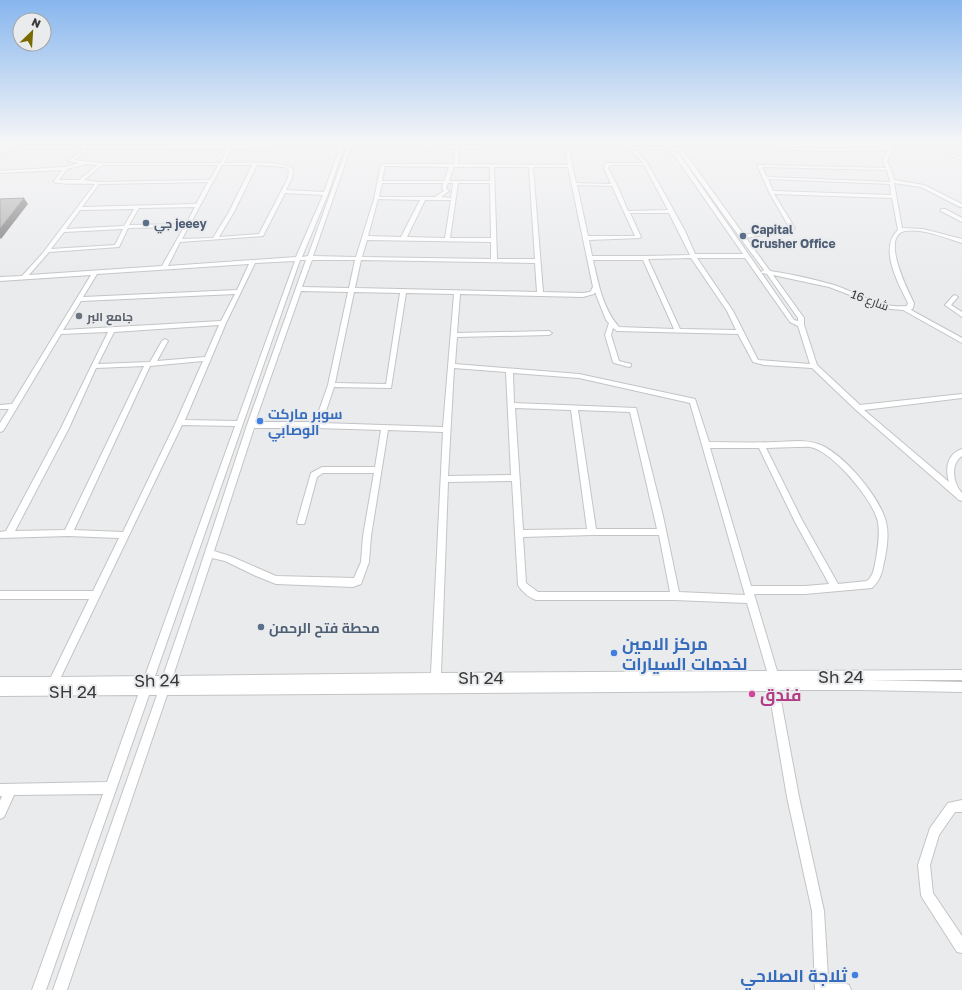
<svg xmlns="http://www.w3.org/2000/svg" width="962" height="990" font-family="'Golos Text',Cairo,sans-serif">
  <rect width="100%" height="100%" fill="#eaebed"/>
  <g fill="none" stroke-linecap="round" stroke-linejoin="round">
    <g stroke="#c2c4c6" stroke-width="2">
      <path id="minor" d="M343,141H345V145H348L349,141H353L352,145L667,147L679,149L685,153L744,235L789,227L769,192L757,165L886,168L883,161L887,150L821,151L749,148L747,147L744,141H748L750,146L821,149L885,148L874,141H878L889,147L900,141H904L893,147L887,161L893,175L894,180L924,185L962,204V207H960L921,187L894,183L902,228L923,229L962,239V243C946,238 922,228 905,231C880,236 908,291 914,303L913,308L911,310L962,338V343L903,310L891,309L879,306L829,287L773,275L804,318V325L817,365L860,405L962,394V398L864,410L949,482C945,468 947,454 962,449V456C950,464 953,484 962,493V501L959,500L856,410L812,368L764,365L753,362L738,334L617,331L613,328L611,335L619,361L631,364V366L629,367L614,363L613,362L605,335L609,323L606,320L595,292L594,294L583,297L460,294L457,333L549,331L552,333L549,335L457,337L455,364L579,374L695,399L709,442C731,442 753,443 775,442C789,442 804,439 818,444C842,452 880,497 886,522C889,534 887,546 885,558C882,570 882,579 872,588L805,594H754L777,671L962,670V680H868L962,682V692L861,690H779L799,797L824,911L828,977L849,985L851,990H815L812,911L787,797L769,691L167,695L67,990H53L157,695H149L46,990H32L103,794L14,795L4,817L0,819V801L2,796H0V784L107,782L138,695L0,696V677H51L89,599H0V591H93L119,538L68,536L0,538V532L6,531L61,428L108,332L61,334L3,431L0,432V423L9,409H0V405L12,404L91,275L0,281V277L22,276L42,254L95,184C81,183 67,185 54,182V181L62,170L0,173V171L65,167L79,163L68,161L85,148H0V146L341,145ZM340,147L324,192L286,190L292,178L293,169C282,160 239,163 224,163L232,148ZM344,147H347L308,256L302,257L328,194ZM351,147L456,148L455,149L454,164H381L374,199L356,257L313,256ZM87,148H228L220,163H101L74,160L87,150ZM458,148L667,149L676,151L681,155L739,236V238L741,239L764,270L761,272L762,273L767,274L798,318V321L794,320L679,154L671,151L669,152L675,156L743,254H695L685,231L648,164L636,150L632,151L643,163H606L604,168L611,184L576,183L569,150L567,149L565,150L568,165L458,164L459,149ZM87,164L97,165L79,180H59L67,169ZM102,165H218L210,180L98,182L84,180ZM222,165H252L229,212L213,238L182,239ZM257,165L285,167L289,170L288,178L259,234L219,237L234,212ZM610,165H644L668,210L628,211L617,185L608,168ZM385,166L449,167L444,181H382ZM454,167H490V181H449ZM494,167H529L535,259H497ZM533,167H568L593,287L590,292L583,293L543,292ZM762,167L887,170L890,182L767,177ZM768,179L890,184L891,195L773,191ZM208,182L196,204L82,207L99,184ZM382,183H443L442,188L444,191L435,197H379ZM448,183H453L451,198L441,197L449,191L446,188ZM458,183H490L491,238H450ZM577,185L612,186L635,236H588ZM285,193L323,195L296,257L168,266L180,242L263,236ZM774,194L892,198L898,230C878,248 899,285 908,303L907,306C881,309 858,293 834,285C813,279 791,274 770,271L746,238L792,230L795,228ZM378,199L420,200L401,237L368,236ZM425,200H451L445,238L407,237ZM195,207L186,224L129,225L139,208ZM134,209L124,226L66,229L80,210ZM630,213H669L690,255L645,256H592L589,240L640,238L641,237ZM184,227L162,266L29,275L49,252L119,247L128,228ZM123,229L115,245L51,249L64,232ZM367,240L491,242V259L362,257ZM691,258L727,311L736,330L680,329L648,259ZM697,258H745L790,322L798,326L810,364L758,360L733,311ZM300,260H306L247,425L191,595L163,676H155ZM312,260H355L349,288L302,287ZM361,260L535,263L537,292L355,288ZM593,260H643L674,329L619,327C603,309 598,283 593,260ZM295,261L237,421L185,420L226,323L255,263ZM249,264L237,290L83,297L97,274ZM301,291L348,292L328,385L315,422H255ZM354,292L400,293L386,384L335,383ZM406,293L454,294L443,427L322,423L334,387L391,388ZM235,294L221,321L63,330L81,301ZM219,325L205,357L157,361L168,341L165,339L162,341L150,362L98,364L114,332ZM203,361L176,422L123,532L74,530L150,366ZM144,366L65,530L15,531L69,428L96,368ZM454,368L506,372L511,475L448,476ZM513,373L579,378L690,403L745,595L679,592L663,516L636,408L514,403ZM515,408L571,410L587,529L523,530ZM578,410L630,412L657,529H596ZM182,425L235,426L145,676L61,677ZM254,428H318L381,430L375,467H322L311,473L297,522L298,524H304L305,522L317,477L323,473H374L363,536L361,562L354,578L276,576L230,556L214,551ZM388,430L443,432L431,673L173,676L212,558L225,561L256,576L276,584L353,587L361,584L369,562L371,536ZM796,447C802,447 809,446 814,448C836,456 873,500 878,522C880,535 878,547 876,559C874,568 874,575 867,581L838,584L802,520L766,448ZM710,448H759L795,522L829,584L805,586H751ZM512,481L518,585C521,591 530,598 536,600H675L747,603L767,671L441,673L448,482ZM592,535H659L670,592H538L526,583L523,537Z
        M923,141H927L962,158V161Z
        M941,209H945L962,218V222L941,211Z
        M955,295L958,297L951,305L962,312V317L945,305L953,296Z
        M962,800V812H955L939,835L930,865L933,893L962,936V953L957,952L923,899L921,895L918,865L930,828L948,803Z"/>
    </g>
    <g stroke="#c2c4c6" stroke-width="2">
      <path id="major" d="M9,147L11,148V150L0,153V149Z"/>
    </g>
    <use href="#minor" fill="#fff" fill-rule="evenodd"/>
    <use href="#major" fill="#fff" fill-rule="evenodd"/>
  </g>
  <path fill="#787778" d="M24,198L28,204L1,239L0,238V229Z"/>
  <path fill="#acaaac" stroke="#787778" d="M24,198L0,229V199Z"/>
  <linearGradient id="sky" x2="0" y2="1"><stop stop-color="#87b6ee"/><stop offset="0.51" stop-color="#f6f6f7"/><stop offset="1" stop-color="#f6f6f7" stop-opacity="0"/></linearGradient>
  <rect width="962" height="279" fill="url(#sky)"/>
  <g fill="#5c6f8a" stroke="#eaebed" stroke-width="1.5">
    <circle cx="146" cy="223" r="4"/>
    <circle cx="743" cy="236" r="4"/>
    <circle cx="261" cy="627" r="4"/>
  </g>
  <circle fill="#6b7280" stroke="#eaebed" stroke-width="1.5" cx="79" cy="316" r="4"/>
  <g fill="#3f7fe0" stroke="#eaebed" stroke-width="1.5">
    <circle cx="260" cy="421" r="4"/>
    <circle cx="614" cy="653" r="4"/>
    <circle cx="855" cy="975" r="4"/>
  </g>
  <circle fill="#d1479c" stroke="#eaebed" stroke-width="1.5" cx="752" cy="694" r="4"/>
  <g text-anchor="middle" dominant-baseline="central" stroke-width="4" stroke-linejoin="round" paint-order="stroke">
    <g font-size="12" font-weight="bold" fill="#4e5e75" stroke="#eaebed" text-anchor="start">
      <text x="154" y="223">جي jeeey</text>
      <text x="751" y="229">Capital<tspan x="751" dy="14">Crusher Office</tspan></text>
    </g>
    <g font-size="12" fill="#39393a" stroke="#eaebed">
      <text transform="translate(870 300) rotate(20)">شارع 16</text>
    </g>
    <g font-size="12" font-weight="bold" fill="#5b616d" stroke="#eaebed" text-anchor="start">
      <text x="87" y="316">جامع البر</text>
    </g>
    <g font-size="14" font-weight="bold" fill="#366cbe" stroke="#eaebed" text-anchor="start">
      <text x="268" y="413">سوبر ماركت<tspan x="268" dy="16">الوصابي</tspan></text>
    </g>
    <g font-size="14" font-weight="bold" fill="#4e5e75" stroke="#eaebed" text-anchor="start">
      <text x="269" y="627">محطة فتح الرحمن</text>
    </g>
    <g font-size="17" font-weight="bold" fill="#366cbe" stroke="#eaebed" text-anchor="start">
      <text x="622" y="643">مركز الامين<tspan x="622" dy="20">لخدمات السيارات</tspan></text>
      <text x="847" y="975" text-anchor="end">ثلاجة الصلاحي</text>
    </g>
    <g font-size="17" fill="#39393a" stroke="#eaebed">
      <text x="841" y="676">Sh 24</text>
      <text x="481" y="677">Sh 24</text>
      <text transform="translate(157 680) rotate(-1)">Sh 24</text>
      <text x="73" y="691">SH 24</text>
    </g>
    <g font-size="17" font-weight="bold" fill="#b23c85" stroke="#eaebed" text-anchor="start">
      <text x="760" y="694">فندق</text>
    </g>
  </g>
  <g transform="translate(32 32) rotate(25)"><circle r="19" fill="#eaebed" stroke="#a3a4a5"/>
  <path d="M0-3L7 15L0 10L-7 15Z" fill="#796900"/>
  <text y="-6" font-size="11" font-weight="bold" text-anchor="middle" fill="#39393a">N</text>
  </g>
</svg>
